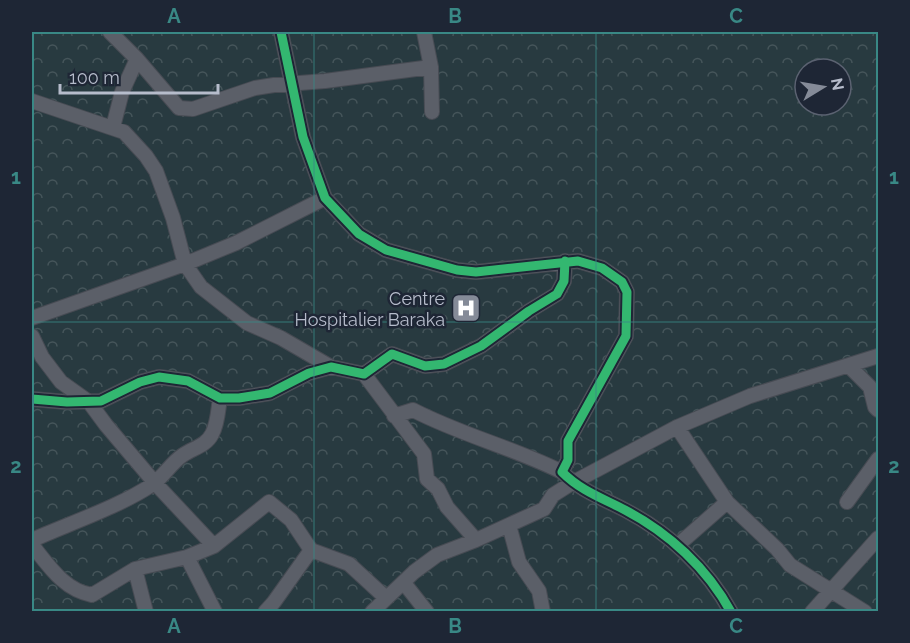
<svg xmlns="http://www.w3.org/2000/svg" width="910" height="643" font-family="Raleway,sans-serif">
  <defs>
    <pattern id="park-crowns" width="20" height="18" patternUnits="userSpaceOnUse" patternTransform="scale(1.5)"><rect width="20" height="18" fill="#283a40"/><path d="M2 6a3 3 0 1 1 6 0M12 15a3 3 0 1 1 6 0" fill="none" stroke="#45555a"/></pattern>
  </defs>
  <rect width="100%" height="100%" fill="#2b303a"/>
  <path fill="url(#park-crowns)" fill-rule="evenodd" d="M32,32H878V611H32ZM805,69H841V105H805Z"/>
  <g fill="none" stroke-linecap="round" stroke-linejoin="round">
    <g stroke="#474b53" stroke-width="16">
      <path id="minor" d="M110,32L137,59L179,108L193,109L255,88L274,85L325,81L431,67
        M281,32L303,137L325,198L359,234L386,250L457,270L476,272L578,261L602,268L622,282L627,292L626,336L568,441V460L562,472C581,491 602,498 625,510C669,533 707,568 731,612
        M424,32L431,67L432,112
        M32,101L124,132L146,156L156,171L173,218L185,264L201,287L247,323L281,338L331,367
        M113,127L122,92L137,59
        M32,318L185,264L236,243L325,198
        M32,336L42,357L61,382L89,402L106,425L155,483L214,546
        M849,366L870,387L875,407L878,410
        M364,374L424,454L427,479L438,489L447,507L476,540
        M32,399L67,402L101,401L140,382L159,377L188,381L220,398H239L270,393L309,373L331,367L364,374L392,354L425,366L444,364L481,346L529,311L557,294L564,281L565,261
        M394,416L413,410C461,435 514,448 562,472
        M677,427L727,502L777,549L790,565L865,612
        M847,502L878,459
        M509,525L519,562L539,591L543,612
        M32,540C68,524 121,506 153,484C164,476 171,463 183,455C193,448 206,446 212,434C218,423 218,410 220,398
        M32,545C49,566 64,590 92,595L135,569L187,557L214,546L269,502L291,520L311,550L349,564L386,598
        M678,545L727,502
        M187,557L215,612
        M135,569L146,612
        M404,583L427,612
        M265,612L274,602L311,550
        M372,612L414,572L437,555L476,540L544,509L553,495L572,483L677,427L750,396L878,356
        M812,612L878,538"/>
    </g>
    <use href="#minor" stroke="#5b5f68" stroke-width="14"/>
    <g stroke="#1e2635" stroke-width="13">
      <path id="cycleway" d="M281,32L303,137L325,198L359,234L386,250L457,270L476,272L578,261L602,268L622,282L627,292L626,336L568,441V460L562,472C581,491 602,498 625,510C669,533 707,568 731,612
        M32,399L67,402L101,401L140,382L159,377L188,381L220,398H239L270,393L309,373L331,367L364,374L392,354L425,366L444,364L481,346L529,311L557,294L564,281L565,261"/>
    </g>
    <use href="#cycleway" stroke="#33b770" stroke-width="9"/>
  </g>
  <path fill="none" stroke="#398885" stroke-width="1.5" stroke-opacity="0.55" d="M314,32V612M596,32V612M32,322H878"/>
  <defs>
    <g id="hospital-square" transform="scale(1.5)"><rect x="-9" y="-9" width="18" height="18" rx="4" fill="#858b98" stroke="#1e2635"/><path d="M-5-5h3v3.5h4V-5h3V5h-3V1.5h-4V5h-3Z" fill="#fff"/></g>
  </defs>
  <g fill-rule="evenodd">
    <use href="#hospital-square" x="466" y="308"/>
  </g>
  <g text-anchor="middle" dominant-baseline="central" stroke-width="5" stroke-linejoin="round" paint-order="stroke">
    <g font-size="18" fill="#b6bccb" stroke="#1e2635" text-anchor="end">
      <text x="445" y="298">Centre<tspan x="445" dy="21">Hospitalier Baraka</tspan></text>
    </g>
  </g>
  <rect width="910" height="643" fill="none" stroke="#1e2635" stroke-width="66"/>
  <g transform="translate(823 87) rotate(79)"><circle r="28" fill="#1e2635" stroke="#5b6271" stroke-width="1.5"/>
  <path d="M0-4.5L10 22L0 15L-10 22Z" fill="#858b98"/>
  <text y="-9" font-size="16" font-weight="bold" text-anchor="middle" fill="#b6bccb">N</text>
  </g>
  <path d="M60 84v9h158v-9" fill="none" stroke="#b6bccb" stroke-width="3"/>
  <text x="69" y="84" font-size="18" fill="#b6bccb" stroke="#1e2635" stroke-width="4.5" paint-order="stroke">100 m</text>
  <rect x="33" y="33" width="844" height="577" fill="none" stroke="#398885" stroke-width="2"/>
  <g font-size="20" text-anchor="middle" font-weight="bold" fill="#398885">
    <text x="174" y="23">A</text>
    <text x="455" y="23">B</text>
    <text x="736" y="23">C</text>
    <text x="16" y="184">1</text>
    <text x="894" y="184">1</text>
    <text x="16" y="473">2</text>
    <text x="894" y="473">2</text>
    <text x="174" y="633">A</text>
    <text x="455" y="633">B</text>
    <text x="736" y="633">C</text>
  </g>
</svg>
